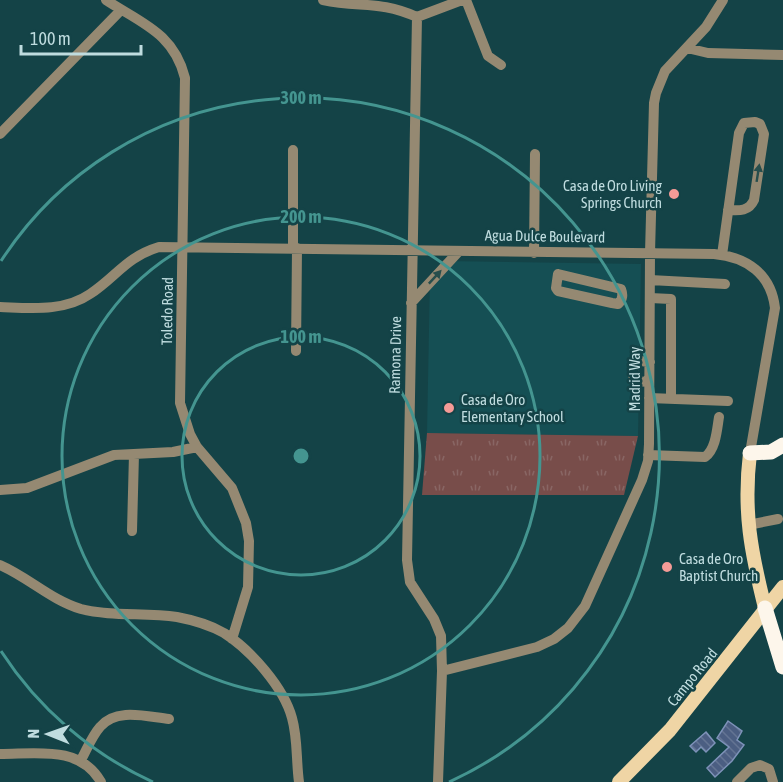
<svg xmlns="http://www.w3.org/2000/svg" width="783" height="782" font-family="'Asap Condensed',sans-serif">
  <defs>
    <pattern id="grass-tufts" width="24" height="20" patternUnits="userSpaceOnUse" patternTransform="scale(1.5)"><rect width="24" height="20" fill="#784d4a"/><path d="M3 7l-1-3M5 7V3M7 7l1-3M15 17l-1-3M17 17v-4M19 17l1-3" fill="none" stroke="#896664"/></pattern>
    <pattern id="building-back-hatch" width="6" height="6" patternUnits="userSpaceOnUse" patternTransform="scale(1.5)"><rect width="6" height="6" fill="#4b5e82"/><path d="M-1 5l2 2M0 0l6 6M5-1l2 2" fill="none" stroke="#637493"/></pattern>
  </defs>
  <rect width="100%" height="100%" fill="#144347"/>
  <path fill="#154f54" d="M442,261L641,264L638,436L427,433L430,277Z"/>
  <path fill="url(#grass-tufts)" d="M427,433L638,436L624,495H422Z"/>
  <path fill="url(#building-back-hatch)" stroke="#7e92b9" stroke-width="1.5" d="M728,721L742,731L737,740L744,745L732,761L715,777L707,768L729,747L717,738Z
    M706,732L715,743L706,752L701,747L696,752L690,746Z"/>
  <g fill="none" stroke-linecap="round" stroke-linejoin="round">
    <path stroke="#958972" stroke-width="10" d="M106,0C141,23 174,33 185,78L180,403L190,434L197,447L232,488L246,523L249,541L248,587L232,639
      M323,0C360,8 379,0 417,17L407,560L410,582L434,619L441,636L442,671L438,782
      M466,0L488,56L501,65
      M417,17L462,0
      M687,48L708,53L783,55
      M0,134L121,10
      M293,248V150
      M534,253L535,154
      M722,255L739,133L744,123L755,122L760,124L764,134L754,200C749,211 740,211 728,210
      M558,274L621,289C623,294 623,300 618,304L612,303L558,291L556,288Z
      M650,280L725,284
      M650,298L671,299V399
      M411,303L459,251
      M0,307C30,308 64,312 90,294C117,276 126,257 159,247L714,254C747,257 771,274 775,308L750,453
      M296,351L297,248
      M649,382L635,381L633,375L636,362L639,361L650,362
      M649,398L728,401
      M648,455L705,457C716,449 717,429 719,417
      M0,490L27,488L114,455L173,452L197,447
      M748,525L778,519
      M132,531L134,454
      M0,565C28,577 51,600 81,609C112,617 145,612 177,617C193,620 210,625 224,633C251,650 284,688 292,718C298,739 296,761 299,782
      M442,671L537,647L554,639L568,628L585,606L642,480L648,461L649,444L650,253L654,103L656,93L665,71L706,27L723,0
      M0,754C36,754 80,745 101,782
      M81,760C87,749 92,736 100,727C116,707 148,717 169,719
      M737,782L751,768L760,765L769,769L773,782"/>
    <path stroke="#efd5a5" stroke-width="14" d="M750,453C743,511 751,552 765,608
      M619,782L670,730L783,587"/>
    <path stroke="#fdf6eb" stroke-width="15" d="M750,453L771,452L783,445
      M765,608L783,667"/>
  </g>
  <defs><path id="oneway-solid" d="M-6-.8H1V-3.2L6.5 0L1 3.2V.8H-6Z" transform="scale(1.5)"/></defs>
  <g fill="#274e4d">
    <use href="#oneway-solid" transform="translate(758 173) rotate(-81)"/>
    <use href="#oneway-solid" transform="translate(435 277) rotate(-47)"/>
  </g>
  <g fill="none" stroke="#449590" stroke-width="3">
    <circle cx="301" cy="456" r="119"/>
    <circle cx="301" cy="456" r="239"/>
    <path d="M153 782A358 358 0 0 1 1 651M1 261A358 358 0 1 1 449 782"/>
  </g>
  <g fill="#f59b97" stroke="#144347" stroke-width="2">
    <circle cx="674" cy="194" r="6"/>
    <circle cx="449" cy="408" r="6"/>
    <circle cx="667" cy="567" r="6"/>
  </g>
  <g text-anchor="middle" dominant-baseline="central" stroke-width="5" stroke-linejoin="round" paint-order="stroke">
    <g font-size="15" fill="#bfdcdf" stroke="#144347" text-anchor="start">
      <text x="662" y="185" text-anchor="end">Casa de Oro Living<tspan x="662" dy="17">Springs Church</tspan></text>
      <text x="461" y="399">Casa de Oro<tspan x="461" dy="17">Elementary School</tspan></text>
      <text x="679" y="558">Casa de Oro<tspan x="679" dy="17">Baptist Church</tspan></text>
    </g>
    <g font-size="15" fill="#bfdcdf" stroke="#144347">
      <text transform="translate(545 236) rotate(1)">Agua Dulce Boulevard</text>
      <text transform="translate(167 311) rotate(-89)">Toledo Road</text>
      <text transform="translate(395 355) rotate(-89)">Ramona Drive</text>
      <text transform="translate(634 379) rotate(-90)">Madrid Way</text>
      <text transform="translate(692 677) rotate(-51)">Campo Road</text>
    </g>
  </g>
  <circle cx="301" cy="456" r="9" fill="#449590" stroke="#144347" stroke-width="3"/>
  <g font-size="18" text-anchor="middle" font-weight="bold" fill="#449590" stroke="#144347" stroke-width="5" stroke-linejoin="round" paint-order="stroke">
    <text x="301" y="104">300 m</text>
    <text x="301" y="223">200 m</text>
    <text x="301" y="343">100 m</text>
  </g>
  <g transform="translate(48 734) rotate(271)" stroke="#144347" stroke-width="4.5" paint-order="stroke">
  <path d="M0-4.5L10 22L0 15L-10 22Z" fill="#bfdcdf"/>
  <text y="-9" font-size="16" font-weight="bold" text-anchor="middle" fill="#bfdcdf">N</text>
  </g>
  <path d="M21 45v9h120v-9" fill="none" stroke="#bfdcdf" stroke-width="3"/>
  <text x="30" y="45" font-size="18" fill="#bfdcdf" stroke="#144347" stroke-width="4.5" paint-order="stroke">100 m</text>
</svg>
